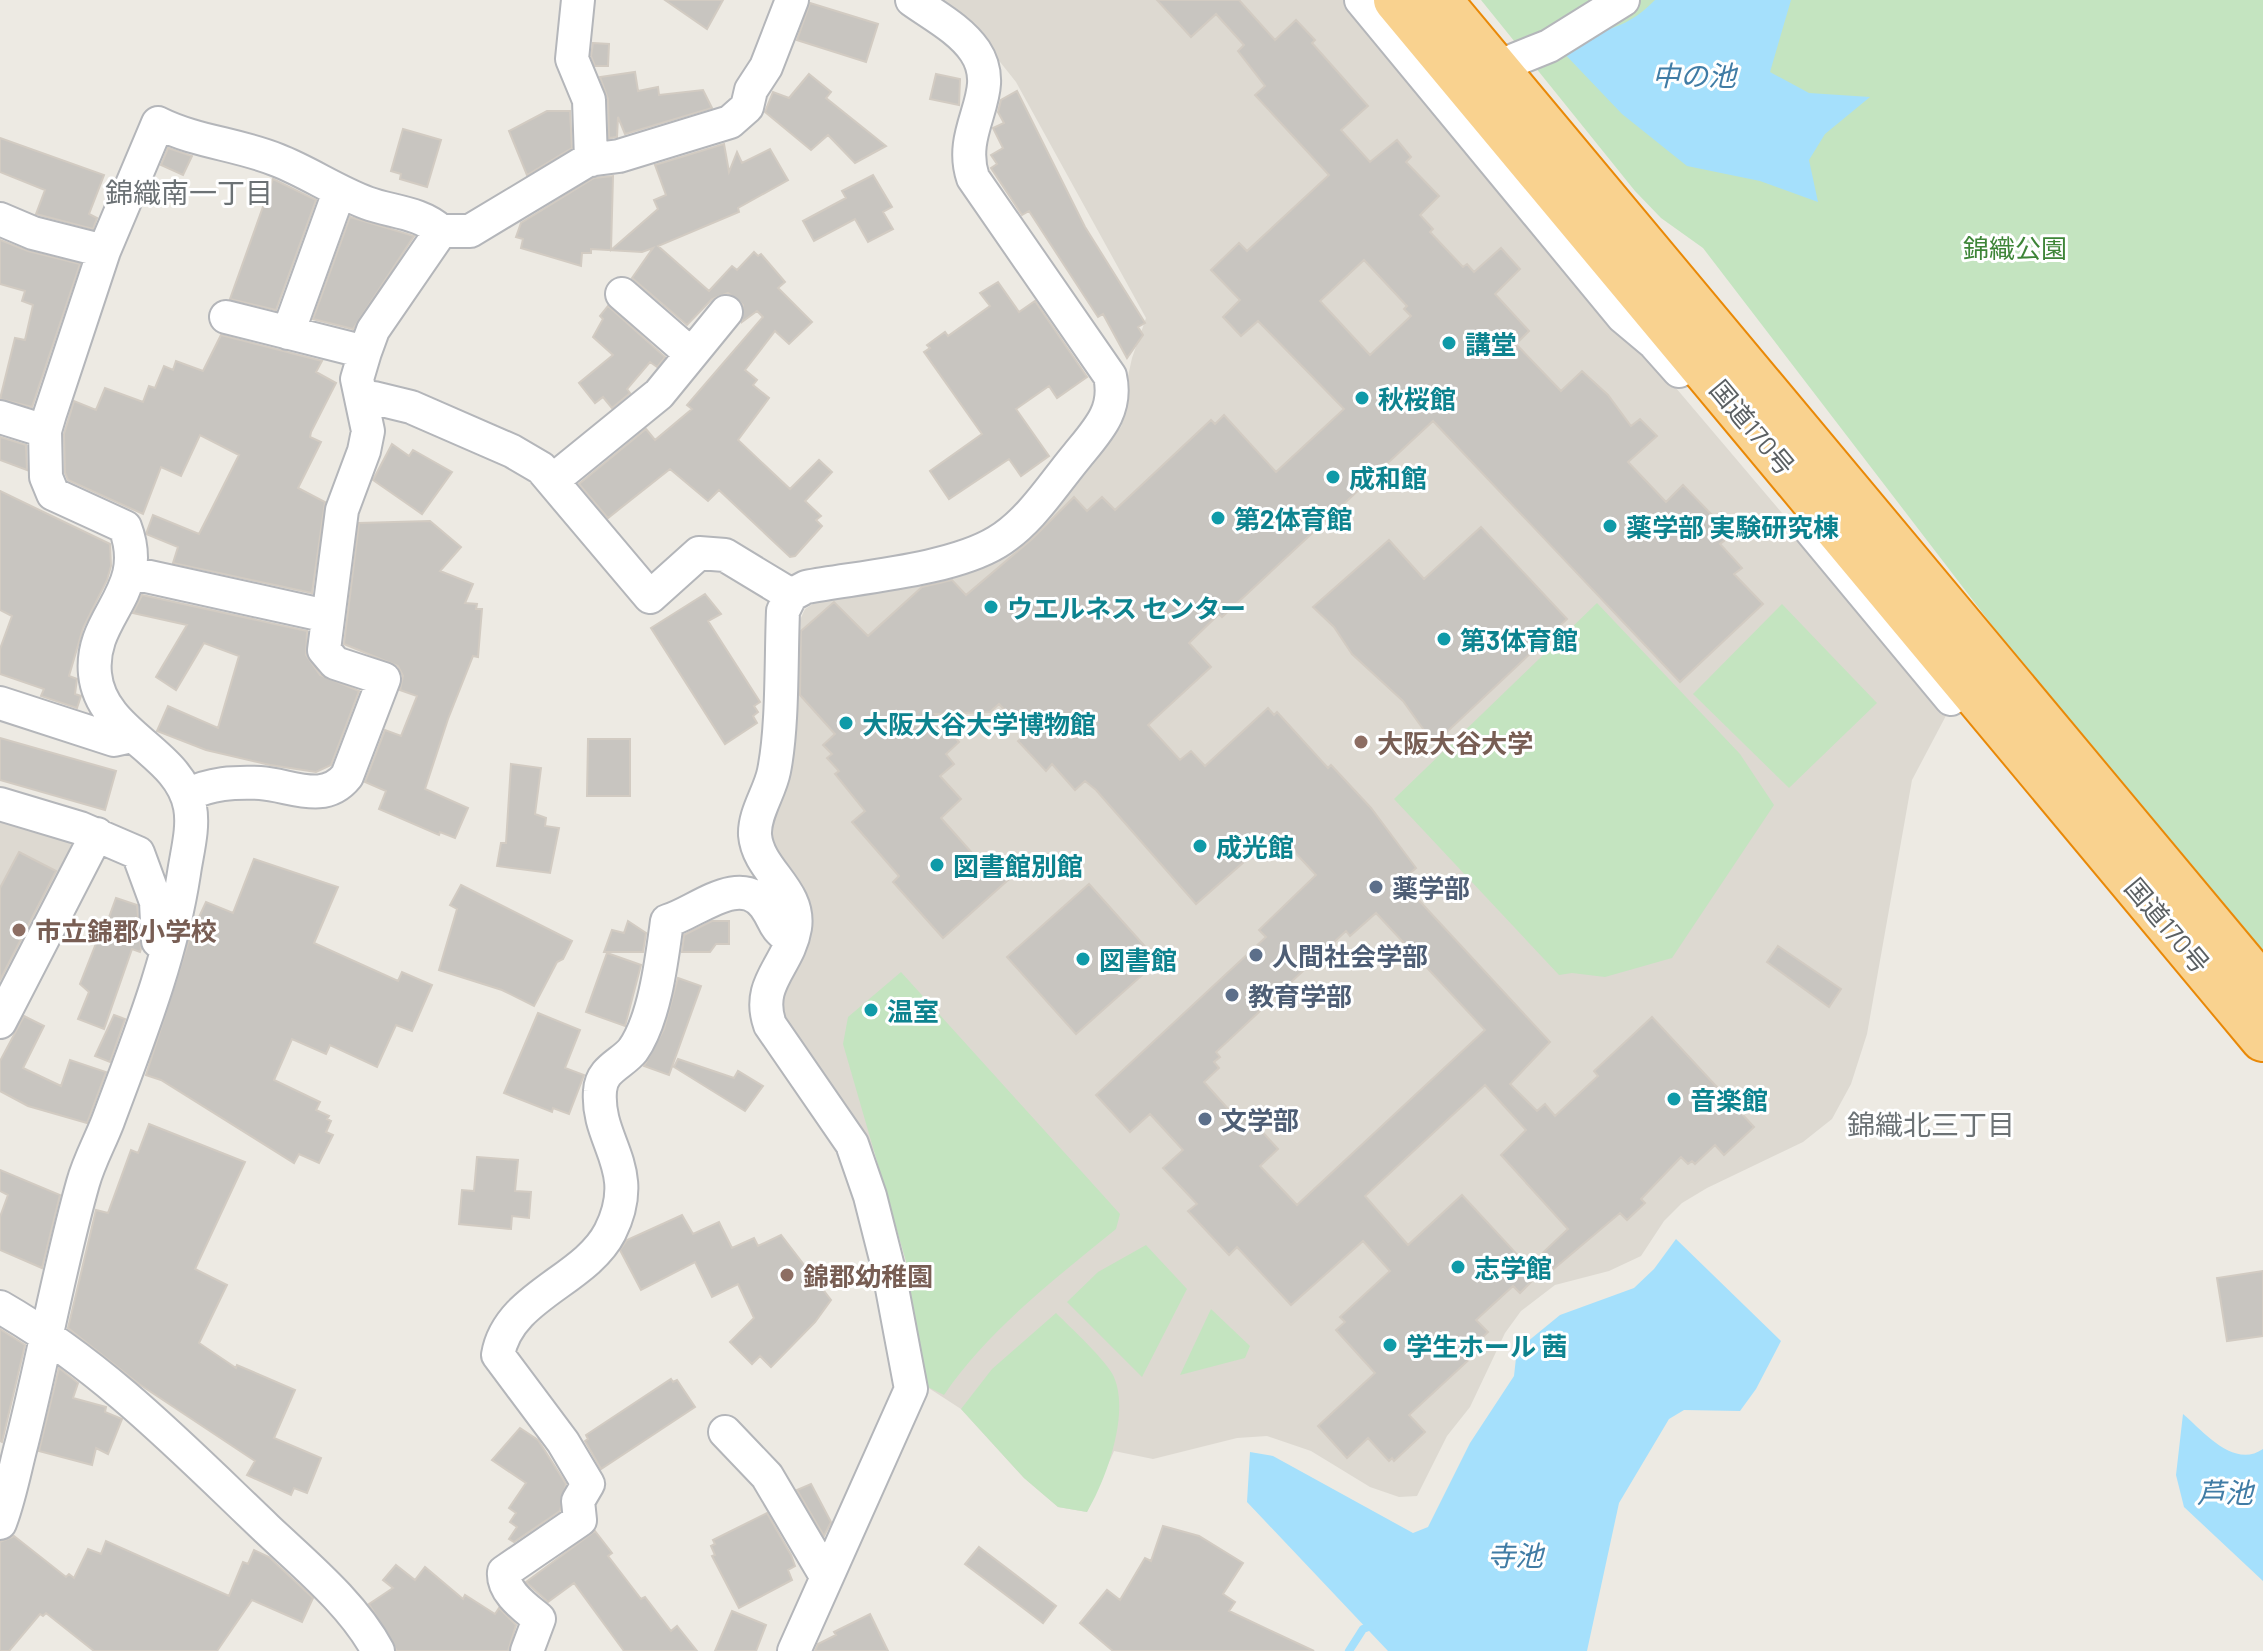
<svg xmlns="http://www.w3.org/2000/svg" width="2263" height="1651" font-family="Barlow,'Noto Sans JP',sans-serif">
  <rect width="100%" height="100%" fill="#edeae3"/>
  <path fill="#ddd9d1" d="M932,0H1347L1949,710L1912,780L1867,1034L1851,1084L1832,1119L1803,1142L1707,1188L1682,1203L1664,1221L1641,1256L1609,1271L1555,1285L1521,1311L1505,1333L1470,1407L1447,1436L1417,1496L1399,1497L1370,1487L1311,1451L1267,1436L1237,1438L1153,1459L1114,1451L1087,1512L1058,1507L1024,1478L961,1409L924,1385L907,1265L877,1155L778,1021L766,839L789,774L796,629L805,609L829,594L1027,535L1121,427L1127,407L1125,390L1132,358L1146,318L1016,82L977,33Z
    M0,813L74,837L77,856L0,1003Z"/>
  <path fill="#c4e4c0" d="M1481,0H2263V956L2129,804L1703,248L1661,218L1635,191Z
    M1597,603L1740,754L1774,805L1672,958L1605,977L1572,973L1559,975L1394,799Z
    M1782,604L1877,703L1789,788L1693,694Z
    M901,972L1120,1214L1116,1229C1055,1279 989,1329 944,1395L924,1385L907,1265L843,1044L848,1017Z
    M1146,1245L1187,1289L1142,1377L1067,1302L1098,1272Z
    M1211,1309L1250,1346L1245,1358L1180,1375Z
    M1056,1313C1069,1326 1108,1362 1114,1377C1130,1414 1106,1480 1087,1512L1058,1507L1024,1478L961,1409L992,1369Z"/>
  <path fill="#a5e0fc" d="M1655,0H1791L1770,72L1809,93L1870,97L1825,134L1809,160L1818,202L1760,181L1687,166L1622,114L1559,48C1598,27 1621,35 1655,0Z
    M1676,1239L1781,1341L1756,1389L1740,1411L1684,1410L1669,1419L1619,1503L1587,1651H1388L1247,1502L1250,1452L1273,1456L1413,1533L1428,1527L1470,1443L1514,1376L1516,1358L1527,1342L1560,1315L1634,1288L1654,1269Z
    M2183,1414C2204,1432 2234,1469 2263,1449V1581L2184,1507L2176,1475Z"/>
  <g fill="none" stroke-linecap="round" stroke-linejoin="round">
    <path stroke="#a5e0fc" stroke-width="8" d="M1349,1651L1363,1629L1376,1624"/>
  </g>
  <path fill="#c8c5c0" stroke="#d2cbc2" stroke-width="2" fill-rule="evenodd" d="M665,0H723L707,29Z
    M1157,0H1239L1275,40L1296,20L1315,40L1312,43L1368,106L1341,130L1370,162L1397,140L1411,157L1406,162L1439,196L1420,215L1433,229L1430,232L1463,267L1467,264L1474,272L1501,248L1520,269L1495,294L1529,331L1516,344L1561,391L1582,371L1608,395L1631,426L1640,419L1657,436L1628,462L1666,502L1683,485L1714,517L1721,512L1737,531L1720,544L1742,568L1734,574L1763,604L1680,682L1433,421L1222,617L1219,614L1189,643L1211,667L1148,725L1180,760L1191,751L1205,766L1268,708L1274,715L1277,712L1328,768L1331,765L1371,808L1416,868L1401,881L1550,1042L1510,1084L1537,1111L1545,1104L1555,1116L1598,1076L1594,1071L1652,1017L1754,1127L1724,1155L1715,1145L1695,1164L1692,1161L1688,1164L1681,1157L1641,1199L1645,1203L1627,1220L1620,1213L1544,1277L1532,1263L1568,1229L1501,1155L1526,1130L1485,1085L1365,1196L1408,1245L1462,1195L1537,1276L1520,1293L1513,1286L1476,1320L1488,1332L1469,1350L1474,1355L1409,1415L1425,1432L1394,1461L1392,1458L1389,1461L1368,1438L1347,1458L1318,1426L1375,1373L1336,1330L1345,1322L1340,1317L1390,1271L1363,1241L1291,1305L1237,1247L1229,1255L1188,1211L1197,1204L1163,1168L1183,1150L1150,1114L1130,1132L1096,1095L1266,937L1259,930L1316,875L1277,833L1196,904L1096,790L1085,781L1075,790L1052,764L1046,771L1018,741L1026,734L999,704L990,712L935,714L959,742L946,754L954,764L940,776L961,799L941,818L988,871L1004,857L1017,872L943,938L893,882L899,876L852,822L865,811L835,774L839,771L827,758L832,754L823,745L835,734L800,695L801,631L834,602L868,636L922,587L952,580L966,595L1032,539L1074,497L1087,511L1102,497L1115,510L1211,420L1215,424L1224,415L1276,472L1344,409L1258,321L1241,336L1223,317L1240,300L1211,270L1239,243L1247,251L1329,175L1255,95L1265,86L1238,51L1244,45L1216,14L1191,37ZM1364,260L1407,306L1404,309L1411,316L1370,355L1320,301ZM1376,913L1485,1030L1297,1205L1260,1166L1278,1149L1246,1114L1239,1121L1204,1082L1219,1068L1214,1062L1220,1057L1216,1052L1346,931L1350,936Z
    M810,3L878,24L866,62L797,40Z
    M593,43L609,44L608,66H595L591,56Z
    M635,72L638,91L658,87L659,95L703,90L712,108L625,134L618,117L617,137L609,138L608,99L600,77Z
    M809,74L831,92L826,98L886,146L855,163L828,135L811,150L765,112L773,92L789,98Z
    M936,74L960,79L959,105L930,99Z
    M1017,91L1085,227L1145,323L1138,327L1143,335L1127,358L1103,314L1098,317L1029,211L1022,215L991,168L997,164L991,155L1003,148L993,128L1004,123L998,112L1001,100Z
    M547,111H570L572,148L527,175L509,131Z
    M403,129L441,140L427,187L400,179L401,174L391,171Z
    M0,138L104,175L89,214L97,218L93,229L36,214L45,190L0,172Z
    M724,144L729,172L737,152L742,163L770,149L788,180L738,208L739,212L658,246L709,291L732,266L737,270L754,252L758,256L761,254L785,282L778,288L812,322L789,344L775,331L745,370L757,380L753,385L769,398L738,440L790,489L819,460L832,472L805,501L821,516L816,520L822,526L795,556L790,557L719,490L708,501L670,469L608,518L579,484L646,429L655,440L692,409L687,405L763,317L757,311L742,322L743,305L728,293L712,299L687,325L632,278L653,248L642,252L591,249V253H582L581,266L521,248L523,239L516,237L521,223L594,178L613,176L611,250L658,209L654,200L666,195L655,165Z
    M168,148L192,156L183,175L161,165Z
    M873,175L892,207L883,212L893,229L868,242L855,219L814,241L803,221L846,198L842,191Z
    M273,179L316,200L276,310L230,299Z
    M350,217L414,236L353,329L313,319Z
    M0,240L28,251L80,264L32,407L0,399L15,338L25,340L33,305L22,301L25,291L0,284Z
    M998,282L1019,312L1035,301L1087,377L1057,398L1049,386L1016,409L1049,456L1021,476L1009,459L949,499L930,471L982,434L924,352L930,348L927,345L945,332L948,336L990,306L980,293Z
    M608,306L665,357L657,367L650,362L627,389L630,393L612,408L603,397L595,403L579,383L613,355L593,337L603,319L600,316Z
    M221,335L322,361L316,372L336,383L311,432L310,437L321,442L298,488L325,502L312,593L173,563L178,547L146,534L153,515L199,534L239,455L200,435L181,476L161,467L143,514L68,480L65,473L64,434L74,401L96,410L105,388L143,402L149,386L155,388L164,366L173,370L176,361L203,371Z
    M0,437L26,445L27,470L0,460Z
    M392,444L409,456L413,450L452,472L422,514L373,480Z
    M0,491L110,544L111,566L107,580L83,628L69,676L77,679L75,694L81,696L77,708L41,696L44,689L0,674V649L12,616L0,610Z
    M430,521L461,547L440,571L473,584L465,603L477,604L476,609H482L478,657L473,656L448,719L425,789L468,808L455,838L440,832L439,835L379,809L386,791L365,782L385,730L401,736L417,696L400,690L403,676L398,666L344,644L359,523Z
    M1481,527L1567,619L1434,744L1403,701L1352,654L1334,627L1313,607L1389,540L1424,579Z
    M705,594L721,614L708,621L760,702L754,706L758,712L753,716L757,723L725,744L651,628Z
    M142,595L307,631L306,655L320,675L359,691L331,765L316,772L270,765L206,750L157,731L168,706L218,728L239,656L204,643L176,690L156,677L187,625L133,613Z
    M0,738L116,771L105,810L0,780Z
    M588,739H630V796H587Z
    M511,764L541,768L535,814L546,818L545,826L559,828L550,873L497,866L501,843H506Z
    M19,852L56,871L0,980V888Z
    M254,859L338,887L314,943L398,981L402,972L432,985L412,1031L396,1025L377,1067L330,1045L326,1054L292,1039L274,1080L320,1102L316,1110L329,1116L327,1119L331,1121L326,1132L333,1135L319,1163L299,1154L294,1163L161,1080L146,1075L191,934L206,902L233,913Z
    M1089,884L1158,961L1076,1034L1007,957Z
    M461,885L572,941L563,959L557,962L534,1006L502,990L439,970L457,909L450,905Z
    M116,898L137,905L141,949L140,952L132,949L104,1029L78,1019L89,992L80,984L97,941L100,942Z
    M628,921L646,933L643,952H604L612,930L624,933Z
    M712,921H729V944H716L710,952H682L684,935Z
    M1778,946L1841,989L1829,1007L1767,962Z
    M607,953L641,965L625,1026L586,1012Z
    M678,978L701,986L669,1075L644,1066L664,1029Z
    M538,1013L580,1030L565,1068L584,1075L569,1114L553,1108L552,1112L504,1093Z
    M114,1015L125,1019L110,1062L95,1056Z
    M24,1016L44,1026L23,1068L61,1086L70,1060L106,1072L87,1123L28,1106L0,1091V1061Z
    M678,1059L734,1078L738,1071L763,1086L745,1111L674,1067Z
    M149,1124L245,1162L195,1269L227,1285L199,1343L236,1368L237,1365L295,1390L274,1438L321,1458L307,1493L294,1488L291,1495L247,1475L255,1461L139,1384L68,1328L96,1210L108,1213L131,1150L138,1153Z
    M477,1157L518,1160L515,1191L531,1192L529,1218L512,1216L511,1229L459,1224L462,1190L474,1191Z
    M0,1170L60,1195L42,1268L0,1250V1217L8,1195L0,1191Z
    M682,1215L693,1234L719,1222L732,1248L754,1238L758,1246L781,1235L831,1300L815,1322L771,1367L760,1356L752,1364L730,1342L754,1318L738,1284L712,1297L695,1262L641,1290L620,1250L627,1240Z
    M2263,1271V1336L2227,1341L2217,1278Z
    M0,1329L25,1345L2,1442L0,1441Z
    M59,1368L78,1383L73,1398L106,1407L105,1412L122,1419L108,1454L96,1448L92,1465L39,1451Z
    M671,1379L673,1382L677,1380L695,1407L601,1469L585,1441L588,1439L586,1435Z
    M520,1428L538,1440L566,1484L560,1511L514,1542L509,1539L517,1527L510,1522L516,1513L509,1508L526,1483L492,1460Z
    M811,1484L831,1522L824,1536L797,1490Z
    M767,1513L791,1555L795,1566L788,1570L792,1580L739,1608L712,1556L715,1555L711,1546L715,1544L713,1540Z
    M1163,1526L1199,1536L1243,1563L1223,1594L1235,1602L1229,1611L1314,1651H1113L1080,1623L1107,1590L1120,1600L1145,1558L1151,1561Z
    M595,1531L612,1553L608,1556L641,1599L645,1597L671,1631L677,1626L697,1651H624L574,1583L548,1602L526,1582Z
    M14,1536L66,1577L69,1574L74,1578L88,1549L101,1554L106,1541L229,1596L243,1562L248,1564L254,1550L269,1557L313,1598L302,1622L252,1600L217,1651H94L46,1613L43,1616L40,1614L9,1651H0V1542Z
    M979,1547L1056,1606L1043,1623L965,1564Z
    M396,1565L415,1580L425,1567L463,1599L465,1595L495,1614L499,1608L516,1625L508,1651H397L369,1604L393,1588L383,1580Z
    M732,1611L766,1625L756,1651H715Z
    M870,1614L888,1651H815L818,1644L836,1635L834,1632Z"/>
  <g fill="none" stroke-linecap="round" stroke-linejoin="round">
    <g stroke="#b4b6ba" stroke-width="36">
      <path id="minor" d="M578,0L572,59L589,100L591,160
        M1361,0L1623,317L1654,343L1679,371
        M1514,60L1549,46L1623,0
        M0,219L33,233L104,251
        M622,294L691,354
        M226,317L365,352
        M288,333L339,192
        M362,399L374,398L411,407L512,451L541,468L650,597L699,553L725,555L791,595
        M0,417L45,431
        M552,481L659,394L726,312
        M1808,527L1951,699L1960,689
        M132,573L327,616
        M0,703L114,740L132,736
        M187,795C211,783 234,782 260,783C291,785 324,805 347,776L384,679L335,663L324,650L342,510L364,451L368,431L357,379L365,352L373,330L441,231H470L588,160L619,156L730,122L747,107L751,90L766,67L792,0
        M0,804L80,828L138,853L156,902L158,941L163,945
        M0,1022L97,834
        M0,1307C103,1366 182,1448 267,1529C305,1565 353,1604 378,1651
        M725,1432L767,1476L826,1576
        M0,1523C10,1497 15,1468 22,1442C44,1355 59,1268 83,1183C89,1161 100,1142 108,1121C138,1040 171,959 184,873C187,852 194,828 190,807C180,751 101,735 95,674C89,615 150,593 125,527L53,494L46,477L45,431L50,414L104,251L158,123C196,142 238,144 277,160C308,172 335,191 367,203C391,212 420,212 441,231
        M527,1651L539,1619C526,1608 502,1592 504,1572L580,1520L578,1501L588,1484L563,1442L498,1355C508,1296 585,1281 610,1232C642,1168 596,1143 600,1091C601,1069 622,1064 633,1050C655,1019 662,958 667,921C696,913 739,872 765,906C777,923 771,925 791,940
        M794,1651L911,1389L888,1267L870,1196L852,1144L770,1025C755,983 789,966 795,928C801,890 758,871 755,835C754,813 770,792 774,771C783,726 781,658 783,611L791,595L806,587C860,577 951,570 997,542C1030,522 1052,486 1076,457C1097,431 1118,411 1110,376L973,178C956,128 1003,93 975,51C960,29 933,15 912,0"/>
    </g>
    <g stroke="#e98908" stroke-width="48">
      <path id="highway" d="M1396,0L2263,1039
        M1439,0L2263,987"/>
    </g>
    <use href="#minor" stroke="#fff" stroke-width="32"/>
    <use href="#highway" stroke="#f9d28f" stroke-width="44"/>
  </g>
  <g fill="#0f9aa8" stroke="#fff" stroke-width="3">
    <circle cx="1449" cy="343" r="8"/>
    <circle cx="1362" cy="398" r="8"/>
    <circle cx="1333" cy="477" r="8"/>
    <circle cx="1218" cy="518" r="8"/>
    <circle cx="1610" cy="526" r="8"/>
    <circle cx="991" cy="607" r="8"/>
    <circle cx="1444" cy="639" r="8"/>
    <circle cx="846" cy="723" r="8"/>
    <circle cx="1200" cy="846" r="8"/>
    <circle cx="937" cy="865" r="8"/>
    <circle cx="1083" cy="959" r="8"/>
    <circle cx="871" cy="1010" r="8"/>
    <circle cx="1674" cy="1099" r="8"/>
    <circle cx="1458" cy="1267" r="8"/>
    <circle cx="1390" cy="1345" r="8"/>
  </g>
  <g fill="#8d6e63" stroke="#fff" stroke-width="3">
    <circle cx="1361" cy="742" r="8"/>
    <circle cx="19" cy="930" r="8"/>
    <circle cx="787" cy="1275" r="8"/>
  </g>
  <g fill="#5c6f8a" stroke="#fff" stroke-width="3">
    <circle cx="1376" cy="887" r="8"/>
    <circle cx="1256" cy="955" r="8"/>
    <circle cx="1232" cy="995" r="8"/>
    <circle cx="1205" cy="1119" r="8"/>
  </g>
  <g text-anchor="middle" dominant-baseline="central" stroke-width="6" stroke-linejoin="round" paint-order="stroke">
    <g font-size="26" fill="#3e8538" stroke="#fff">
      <text x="2015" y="247">錦織公園</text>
    </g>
    <g font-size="26" font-weight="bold" fill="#0d838f" stroke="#fff" text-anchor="start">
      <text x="1465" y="343">講堂</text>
      <text x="1378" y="398">秋桜館</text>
      <text x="1349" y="477">成和館</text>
      <text x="1234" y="518">第2体育館</text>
      <text x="1626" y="526">薬学部 実験研究棟</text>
      <text x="1007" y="607">ウエルネス センター</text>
      <text x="1460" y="639">第3体育館</text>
      <text x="862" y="723">大阪大谷大学博物館</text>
      <text x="1216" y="846">成光館</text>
      <text x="953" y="865">図書館別館</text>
      <text x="1099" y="959">図書館</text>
      <text x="887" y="1010">温室</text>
      <text x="1690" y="1099">音楽館</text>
      <text x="1474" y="1267">志学館</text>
      <text x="1406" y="1345">学生ホール 茜</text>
    </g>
    <g font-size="26" fill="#5b6063" stroke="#fff">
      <text transform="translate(1753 427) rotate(50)">国道170号</text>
      <text transform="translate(2168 925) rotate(50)">国道170号</text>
    </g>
    <g font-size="26" font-weight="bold" fill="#785e54" stroke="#fff" text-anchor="start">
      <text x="1377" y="742">大阪大谷大学</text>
      <text x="35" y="930">市立錦郡小学校</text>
      <text x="803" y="1275">錦郡幼稚園</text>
    </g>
    <g font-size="26" font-weight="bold" fill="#4e5e75" stroke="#fff" text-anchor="start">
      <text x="1392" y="887">薬学部</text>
      <text x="1272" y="955">人間社会学部</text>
      <text x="1248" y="995">教育学部</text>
      <text x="1221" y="1119">文学部</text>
    </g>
    <g font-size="28" font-style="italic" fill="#407ca5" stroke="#fff">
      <text x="1694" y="75">中の池</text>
      <text x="2225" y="1492">芦池</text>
      <text x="1515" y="1555">寺池</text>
    </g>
    <g font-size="28" fill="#6c7275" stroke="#fff">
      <text x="189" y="192">錦織南一丁目</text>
      <text x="1931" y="1124">錦織北三丁目</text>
    </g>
  </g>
</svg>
